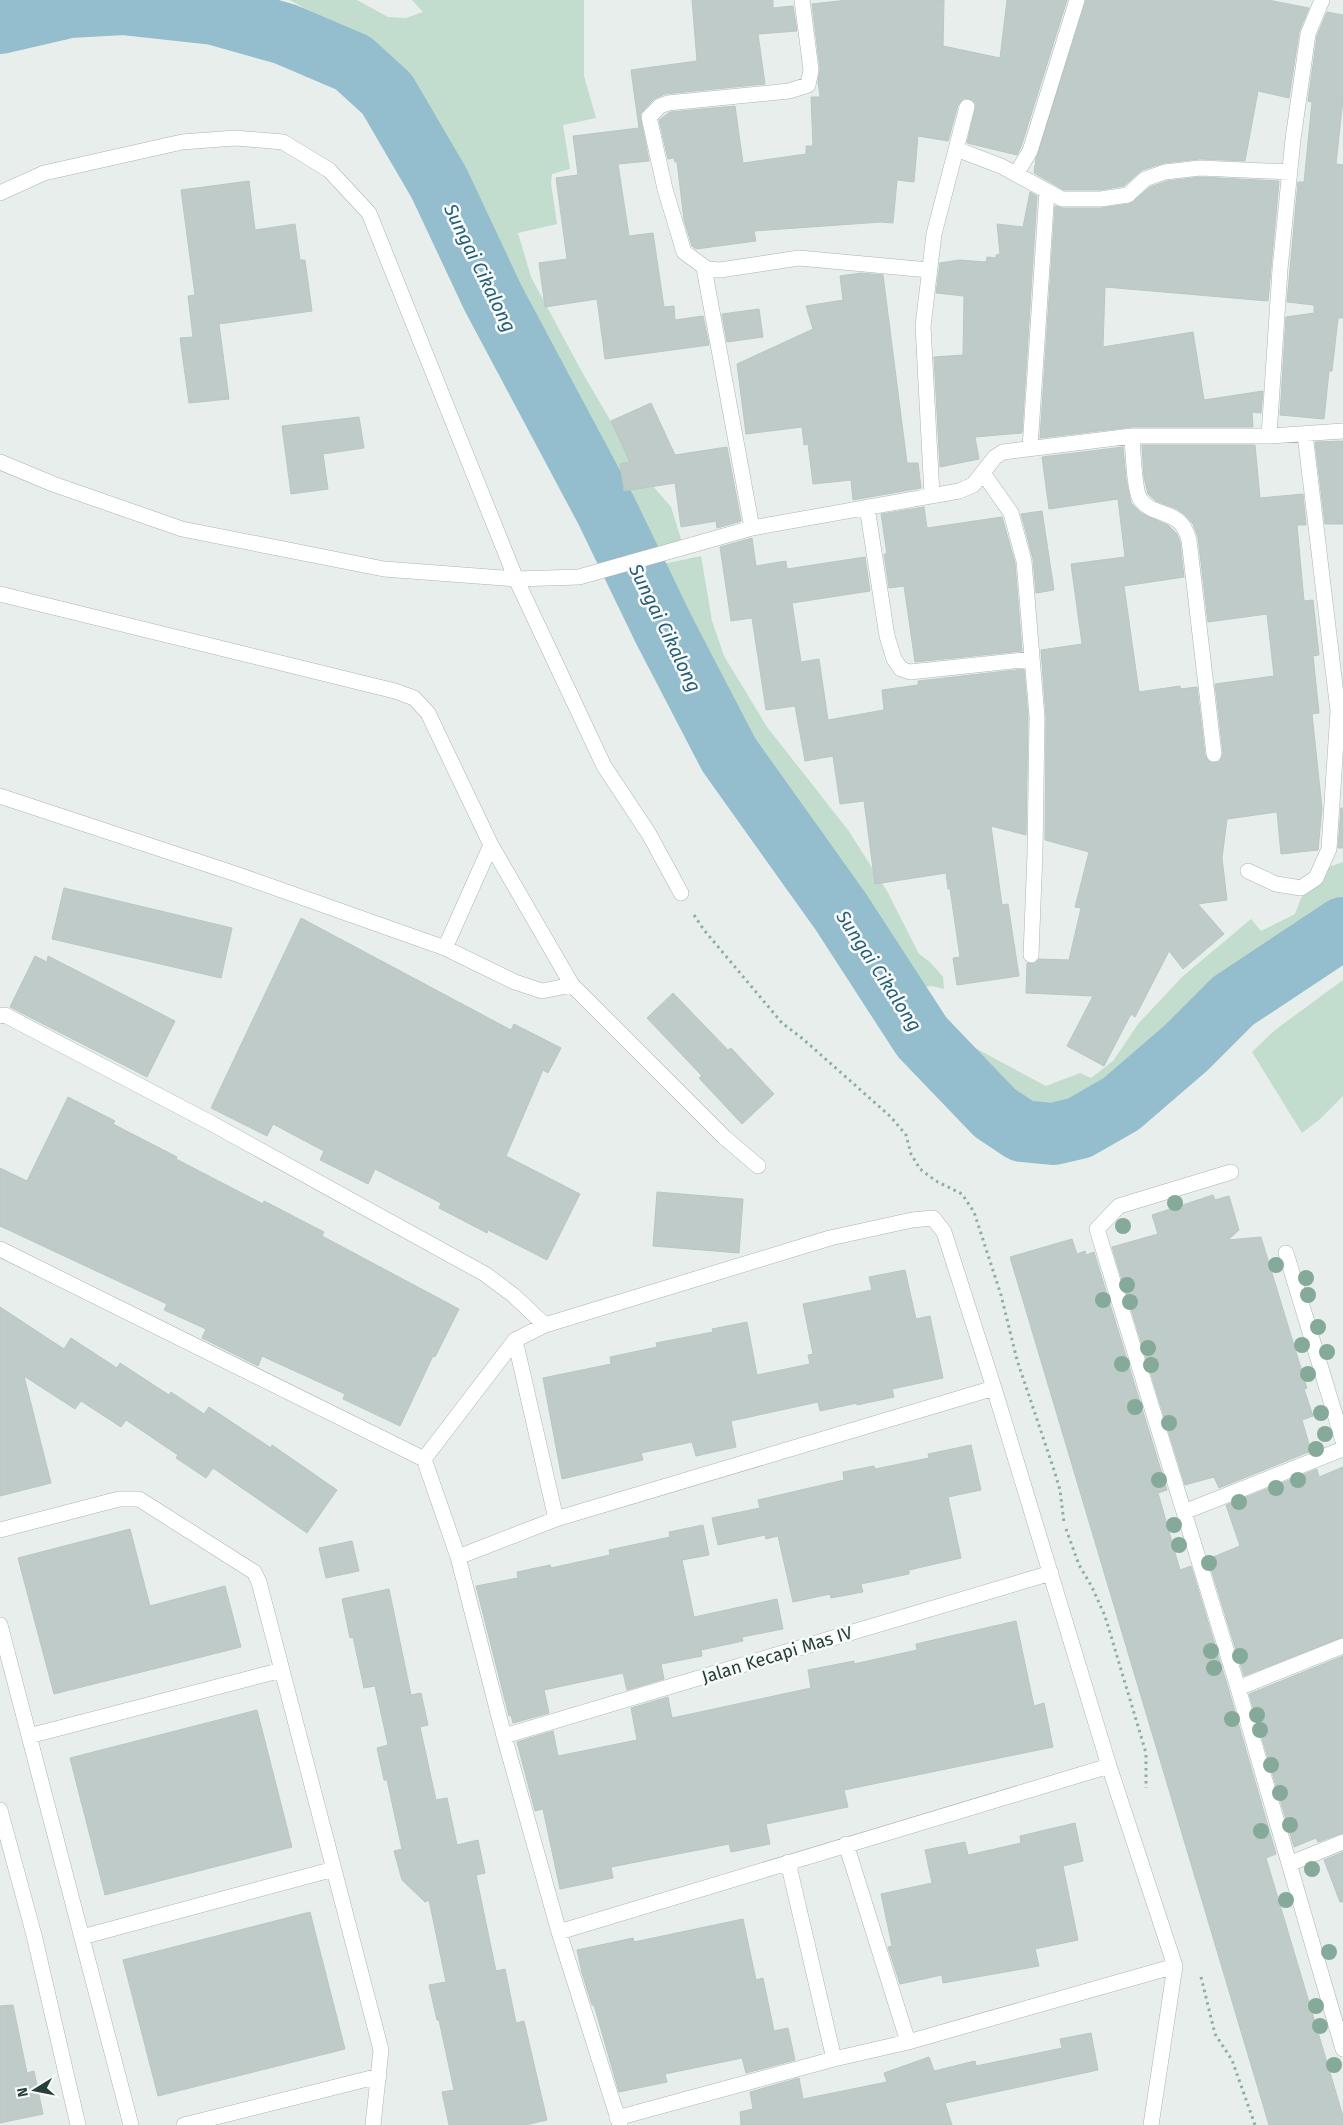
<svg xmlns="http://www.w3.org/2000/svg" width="1343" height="2125" font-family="'Fira Sans',sans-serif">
  <rect width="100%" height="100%" fill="#e7eeec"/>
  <path fill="#c2ddcd" d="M290,0H357L388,17L406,18L423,12L412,0H584V76L596,118L563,125L570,169L552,174L551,183L557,224L518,233L531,277L582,372L640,471L671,507L682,542L644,554L615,491L567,399L557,370L542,339L524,321L516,310L483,238L435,156L411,94L397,78L350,46L311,12Z
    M701,556L712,621L724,656L767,727L848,830L887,891L919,954L930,962L943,977L944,989L932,986L915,988L858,901L746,744L688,637L644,568Z
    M1343,862V900L1219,984L1172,1033L1120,1077L1108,1087L1072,1108L1051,1113L1029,1111L1009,1097L949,1034L1046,1086L1080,1073L1091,1078L1113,1061L1138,1024L1182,977L1251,919L1261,931L1295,914L1301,898L1326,868Z
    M1343,980V1096L1319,1120L1302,1133L1252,1052L1275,1030Z"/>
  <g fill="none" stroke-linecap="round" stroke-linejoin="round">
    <path stroke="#94bdcd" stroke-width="62" d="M0,23L69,7L123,4L214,14L285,34L353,63L387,94L439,183L493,298L606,510L664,630L729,755L841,912L922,1037L995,1113L1022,1131L1053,1134L1079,1128L1121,1104L1186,1048L1233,1001L1343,928"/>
  </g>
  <path fill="#bfcbc8" stroke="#b9c7c3" d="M692,0H773V8L793,6L797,31L758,34L765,84L665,94L654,99L640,114L649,161L618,164L629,236L653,233L664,307L674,306L675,320L703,316L709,345L605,359L597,299L545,307L539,263L567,259L556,178L578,175L573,136L639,128L631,70L697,61Z
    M848,0H944L943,46L1000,58L1007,0H1067L1021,147L1017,155L967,143L976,105L973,100L964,98L958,105L948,141L918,136L914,182L897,180L893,223L881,222L754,231L756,241L696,249L692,246L684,220L677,162H675L674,158L668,159L659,120L670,112L735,106L743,163L806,154V146H813L811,97H820L818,81L820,69L812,4Z
    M1086,0H1268L1309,8L1299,32L1289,98L1258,91L1245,161L1200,159L1164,163L1142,170L1124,186L1100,190H1064L1034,173L1036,158Z
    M1327,12L1343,15V99L1336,164L1343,165V318H1338L1332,371H1329L1324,419L1280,415L1286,317L1314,313V305L1287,302L1298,182H1304L1312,102L1308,101L1317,36Z
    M1200,177L1279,181L1268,301L1105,287L1103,347L1193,332L1204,400L1263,391L1261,413L1252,412L1253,427H1132L1040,438L1055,206L1062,208H1101L1129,204L1150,187L1167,181Z
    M249,181L255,230L295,224L300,260H305L312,311L219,324L229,399L189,403L180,338L193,337L188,296L195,295L181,190Z
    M1030,192L1037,196L1022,433L975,437L979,459L940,467L934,357L963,355L964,296L936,293L940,263L959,260L986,262L987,257L996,258V255L1000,254L997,224L1023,227Z
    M861,273L883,275L907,463H918L921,488L853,500L851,480L813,484L808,444L804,445L802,427L746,434L737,364L813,329L806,306L843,300L840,276Z
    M759,309L763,337L727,342L722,314Z
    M651,403L675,455L727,447L741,521L717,528L716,521L681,527L675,483L624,491L620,464L630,462L611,421Z
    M359,417L364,448L323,454L328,489L291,494L282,426Z
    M1343,441V524H1325L1315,442Z
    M1142,445H1255L1260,498L1303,494L1306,525H1297L1304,601L1313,600L1319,655L1313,656L1319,713L1312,714L1322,808L1318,850L1281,854L1277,812L1227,819L1222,858L1227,900L1198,904L1224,934L1183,969L1169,951L1135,1017L1131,1014L1104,1066L1067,1046L1093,996L1026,993L1027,963H1035L1039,959L1069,960L1081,908L1075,907L1089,852L1045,840L1046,717L1041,650L1082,644L1071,564L1125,557L1118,499L1049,509L1042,457L1123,447L1126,479L1131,503L1141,513L1168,525L1177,534L1180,542L1184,577L1124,586L1139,692L1180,686V689L1197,687L1205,755L1210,762H1219L1223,753L1215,684L1274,676L1267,614L1208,622L1198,537L1193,524L1185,515L1177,509L1156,501L1148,494L1144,477Z
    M924,507L927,528L1002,517L1015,563L1022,651L915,662L904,586L889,588L884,554H887L881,514Z
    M1042,511L1054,590L1036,593L1033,559L1021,514Z
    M752,538L756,566L786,561L787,569L865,557L870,591L792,603L801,662L819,659L828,720L884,710L882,690L918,685V681L1024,669L1028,717L1026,835L991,826L1002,905L1008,904L1019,976L957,985L953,958L960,957L950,889H948L946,873L875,884L864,801L840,804L833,756L805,761L795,706L766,710L752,618L731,621L720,547Z
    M1341,808H1343V848H1338Z
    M64,888L232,928L221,978L52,939Z
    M301,918L511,1030L514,1024L561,1048L548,1073L543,1070L506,1156L580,1194L547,1260L488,1230L487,1233L439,1208L441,1203L375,1169L368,1184L320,1160L324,1151L273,1124L267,1136L211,1108Z
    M35,956L47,962L48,956L175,1021L147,1077L10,1007Z
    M673,993L728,1050L731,1048L774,1094L742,1124L699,1078L702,1076L647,1018Z
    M68,1097L115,1121L113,1124L177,1157L176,1159L263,1204L264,1201L324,1232L322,1236L459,1309L435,1357L433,1356L400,1426L343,1399L345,1394L262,1356L258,1366L202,1338L206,1329L164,1310L167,1304L0,1226V1168L27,1181Z
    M657,1192L743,1199L739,1253L653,1246Z
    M1213,1195L1215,1200L1229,1196L1239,1230L1228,1240L1261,1237L1307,1388L1304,1389L1313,1416L1302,1420L1311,1451L1219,1488L1214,1477L1185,1485L1112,1247L1158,1234L1152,1215Z
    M1072,1239L1077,1254L1085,1251L1086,1255L1094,1252L1167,1490L1158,1493L1180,1570L1191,1566L1229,1691L1276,1854L1266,1858L1343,2116V2125H1269L1010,1257Z
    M905,1270L916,1319L930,1316L943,1378L892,1389L894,1397L857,1405V1403L820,1411L818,1402L731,1421L736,1447L696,1456L692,1442L641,1453L643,1460L562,1479L543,1378L611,1364L610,1357L657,1347L656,1343L713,1332L712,1329L747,1322L757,1375L810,1364L808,1355L813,1354L803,1304L872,1290L869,1277Z
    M0,1307L64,1349L71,1338L117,1368L120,1363L169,1395L171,1392L204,1414L209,1407L271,1448L272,1445L337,1490L307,1533L213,1468L206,1478L176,1458L178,1455L126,1420L121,1427L81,1401L75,1409L24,1376L51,1483L0,1496Z
    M971,1445L981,1490L948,1497L961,1558L909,1570V1574L861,1584L863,1592L831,1598L830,1594L793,1602L778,1536L766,1539L765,1535L718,1545L712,1518L760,1508L758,1500L844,1480L843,1472L874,1466L875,1469L929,1458L928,1454Z
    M1343,1467V1637L1244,1676L1208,1559L1240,1546L1226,1505L1317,1469L1319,1477Z
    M703,1525L709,1555L682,1560L694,1617L777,1599L783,1629L742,1637L743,1641L701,1650L702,1656L661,1664L664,1679L627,1690L623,1673L544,1690L549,1713L513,1723L511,1715L509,1716L476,1586L518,1578L517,1572L550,1565L551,1568L610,1555L609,1550L670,1537L669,1532Z
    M130,1529L150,1606L225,1586L241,1647L54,1694L18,1558Z
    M352,1541L359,1571L326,1578L319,1548Z
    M389,1589L411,1695L421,1693L428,1725L420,1727L436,1800L447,1798L457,1845L478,1840L485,1873L476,1875L496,1971L505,1969L516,2023L524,2021L547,2120L525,2125H449L442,2092L454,2090L439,2020H437L429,1985L446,1982L429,1900L425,1902L402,1880L394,1851L402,1849L387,1780H384L377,1748L388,1745L375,1686L364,1688L353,1637L350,1638L342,1599Z
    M1016,1621L1034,1706L1044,1703L1053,1747L844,1790L848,1807L766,1824L770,1844L731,1852L729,1844L611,1867L613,1878L560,1889L543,1809L535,1811L517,1742L553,1731L558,1756L637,1740L631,1708L668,1697L672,1718L811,1688L808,1670L854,1661V1664L917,1650L916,1644Z
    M1343,1656V1833L1318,1842L1316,1838L1294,1847L1249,1694Z
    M257,1710L292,1847L105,1895L70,1758Z
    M1075,1823L1083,1861L1063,1866L1078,1940L1035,1949L1039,1966L943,1983L942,1975L900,1984L888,1947L892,1946L881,1894L932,1883L925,1850L965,1842L968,1855L1021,1843L1020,1836Z
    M1343,1852V1902H1340L1324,1860Z
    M310,1912L345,2049L158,2096L123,1960Z
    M743,1919L756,1980L763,1978L774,2031L788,2028L795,2060L746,2073L742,2058L665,2074L667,2082L619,2092L594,2005H592L582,1973L577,1950L633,1938L634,1942Z
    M13,2005L27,2073L34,2071L43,2114L0,2123V2006Z
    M1091,2033L1098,2070L945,2103L952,2125H741L740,2112L753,2109L750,2092L799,2078L803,2099L887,2082L884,2073L929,2057L934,2071L975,2061L976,2066L1062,2048L1060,2039Z"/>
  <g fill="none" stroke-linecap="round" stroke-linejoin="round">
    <g stroke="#aab6b3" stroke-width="16">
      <path id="service" d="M516,579L604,766L649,834L681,893"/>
    </g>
    <g stroke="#aab6b3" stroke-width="16">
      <path id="minor" d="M802,0L811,70L808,85L789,91L668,103L660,106L649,117L665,189L684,252L707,269L720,270L799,258L929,270
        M956,149L1001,166L1062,199H1101L1128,195L1145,179L1165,172L1200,168L1290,172
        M1016,174L1030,151L1077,0
        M0,193L44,173L182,142L235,138L283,142L329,170L369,213L516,579
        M704,268L752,528
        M1132,436C1133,449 1134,489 1140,499C1154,519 1180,506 1189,540L1214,754
        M1269,436L1280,269L1293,139L1308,34L1322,0
        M1030,448L1047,191
        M0,462L53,484L182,529L384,569L516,579L579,577L752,528L959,491L973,485L995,457L1003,452L1132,436H1269L1343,431
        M983,473L1011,513L1024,561L1037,717L1035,853L1031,955
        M932,495L923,326L934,234L967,107
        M867,507L887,636L894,659L901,669L910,672L1032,659
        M0,594L395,691L414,698L428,713L491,845L572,985L724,1137L758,1166
        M0,796L236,874L445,948L515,982L542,991L572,985
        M1248,871L1276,884L1301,888L1316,878L1329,849L1338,711L1305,434
        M445,948L491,845
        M0,1016L5,1015L209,1122L485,1274L513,1295L545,1325
        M1231,1172L1119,1206L1097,1229L1238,1688L1343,2049
        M0,1249L424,1459
        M1286,1253L1343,1441
        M515,1340L556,1519
        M1184,1512L1343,1449
        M0,1530L119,1499H139L254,1572L259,1582L381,2050L373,2125
        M458,1557L556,1519L994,1388
        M0,1625L131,2125
        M1238,1688L1343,1646
        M29,1736L282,1670
        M504,1736L1051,1573
        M0,1810L34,1935L78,2125
        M846,1844L908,2042
        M788,1862L834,2059
        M1289,1864L1343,1842
        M559,1932L1109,1766
        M82,1937L334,1869
        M617,2118L834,2059L908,2042L1175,1966
        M184,2125L379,2076
        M620,2125L559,1932L504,1736L458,1557L424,1459L515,1340L545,1325L830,1238L912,1220L933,1218L944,1232L994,1388L1109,1766L1175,1966L1151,2125"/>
    </g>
    <path stroke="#8aaea8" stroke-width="3" stroke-dasharray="2.5 4" stroke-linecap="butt" d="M694,915L704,930L782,1023L803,1039L891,1117L906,1135L911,1154L920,1169L936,1181L962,1194L974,1212L1001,1295L1017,1360L1055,1473L1060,1490L1064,1523
      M1066,1529L1079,1565L1092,1587L1105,1616L1146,1753V1788
      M1201,1977L1215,2034L1232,2060L1255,2125"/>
    <use href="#service" stroke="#fff" stroke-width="15"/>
    <use href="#minor" stroke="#fff" stroke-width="15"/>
  </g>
  <g fill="#85aa99">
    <circle cx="1175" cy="1203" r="8"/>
    <circle cx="1123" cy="1226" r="8"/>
    <circle cx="1276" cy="1265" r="8"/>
    <circle cx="1306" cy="1278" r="8"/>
    <circle cx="1127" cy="1285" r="8"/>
    <circle cx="1308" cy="1295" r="8"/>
    <circle cx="1103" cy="1300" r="8"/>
    <circle cx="1130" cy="1302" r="8"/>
    <circle cx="1318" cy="1327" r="8"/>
    <circle cx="1302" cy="1345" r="8"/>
    <circle cx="1148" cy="1348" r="8"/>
    <circle cx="1327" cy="1352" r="8"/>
    <circle cx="1122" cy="1364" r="8"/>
    <circle cx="1151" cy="1365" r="8"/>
    <circle cx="1308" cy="1374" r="8"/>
    <circle cx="1135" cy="1407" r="8"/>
    <circle cx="1321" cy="1413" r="8"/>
    <circle cx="1169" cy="1423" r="8"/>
    <circle cx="1325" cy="1434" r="8"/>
    <circle cx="1316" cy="1449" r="8"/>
    <circle cx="1159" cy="1480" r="8"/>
    <circle cx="1298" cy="1480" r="8"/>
    <circle cx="1276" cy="1488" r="8"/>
    <circle cx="1239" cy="1502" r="8"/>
    <circle cx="1174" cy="1525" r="8"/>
    <circle cx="1179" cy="1545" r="8"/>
    <circle cx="1209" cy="1563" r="8"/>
    <circle cx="1211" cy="1651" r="8"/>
    <circle cx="1240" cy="1656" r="8"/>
    <circle cx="1214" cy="1668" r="8"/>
    <circle cx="1257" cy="1715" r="8"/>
    <circle cx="1232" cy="1719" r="8"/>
    <circle cx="1260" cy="1730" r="8"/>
    <circle cx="1271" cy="1765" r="8"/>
    <circle cx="1280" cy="1793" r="8"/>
    <circle cx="1290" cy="1825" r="8"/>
    <circle cx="1261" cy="1831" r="8"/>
    <circle cx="1312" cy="1869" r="8"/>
    <circle cx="1286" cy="1900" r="8"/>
    <circle cx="1329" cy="1952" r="8"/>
    <circle cx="1316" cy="2006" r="8"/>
    <circle cx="1320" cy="2026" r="8"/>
    <circle cx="1334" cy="2065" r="8"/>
  </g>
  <g text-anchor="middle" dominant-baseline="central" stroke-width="5" stroke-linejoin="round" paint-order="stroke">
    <g font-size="18" fill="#273f3b" stroke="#f7faf9">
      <text transform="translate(777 1655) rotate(-17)">Jalan Kecapi Mas IV</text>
    </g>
    <g font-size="19" font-style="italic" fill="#255e76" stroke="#f7faf9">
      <text transform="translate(480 268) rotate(64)">Sungai Cikalong</text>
      <text transform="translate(665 628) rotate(64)">Sungai Cikalong</text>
      <text transform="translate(879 971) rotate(57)">Sungai Cikalong</text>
    </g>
  </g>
  <g transform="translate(35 2090) rotate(260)" stroke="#f7faf9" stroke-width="4" paint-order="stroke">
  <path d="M0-4L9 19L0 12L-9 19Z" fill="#273f3b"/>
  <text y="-8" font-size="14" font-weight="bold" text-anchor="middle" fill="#273f3b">N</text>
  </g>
</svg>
